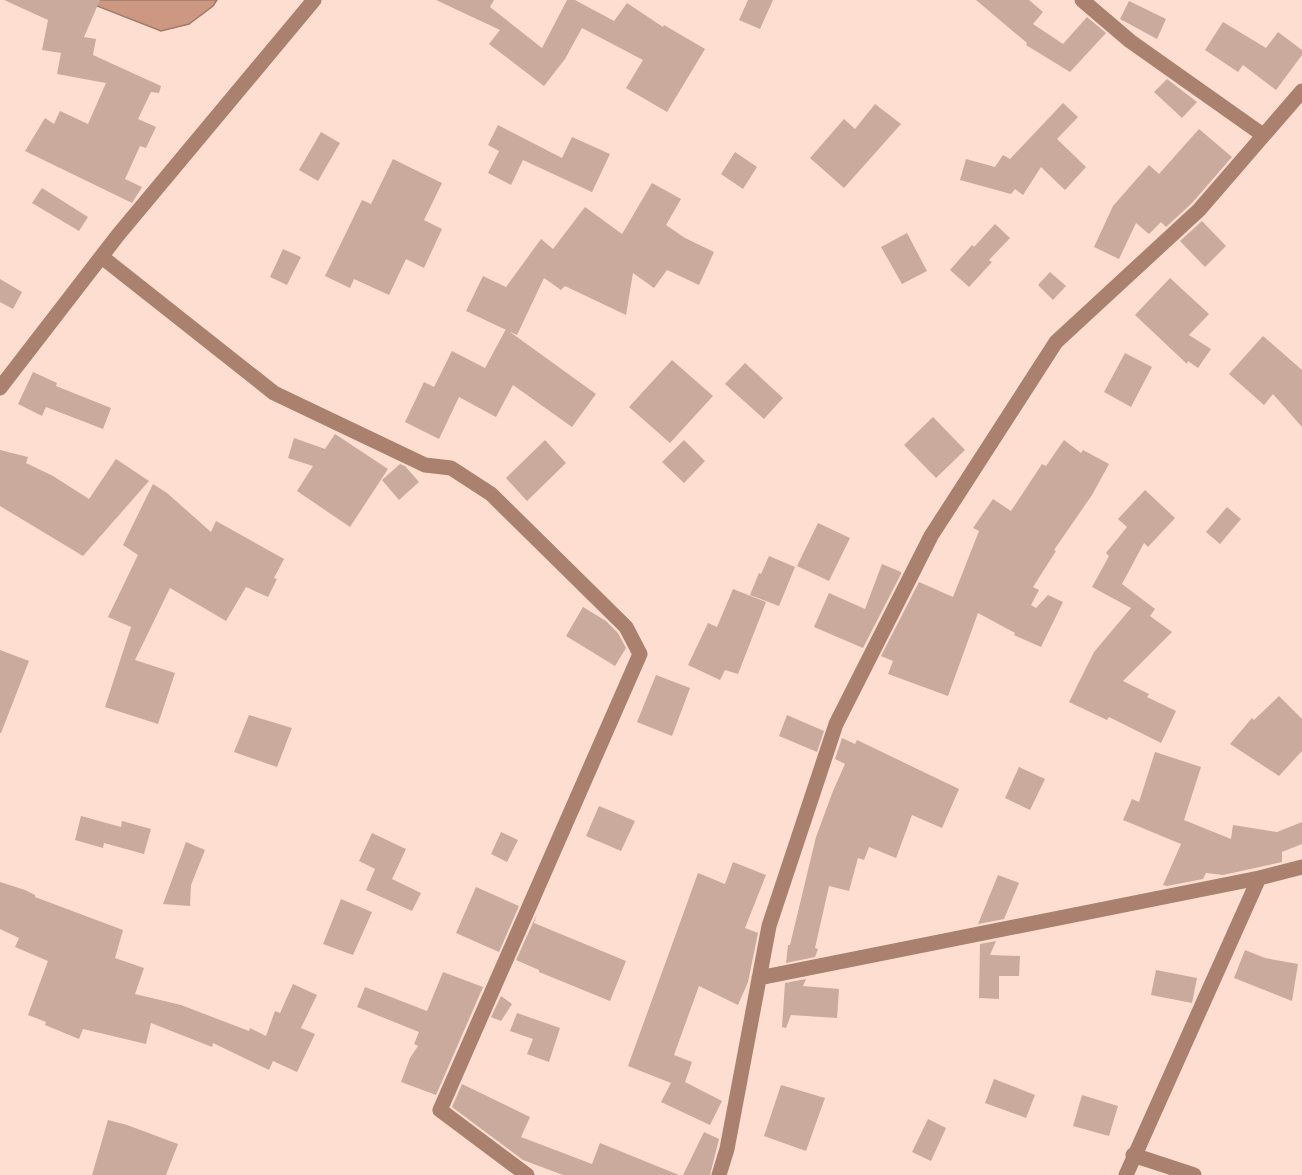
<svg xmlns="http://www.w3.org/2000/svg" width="1302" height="1175" font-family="'Crimson Pro',serif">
  <rect width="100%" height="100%" fill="#feded0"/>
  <path fill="#cc9882" stroke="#a27a69" stroke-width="1.5" d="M90,0H217L213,6L189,24L161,31L92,4Z"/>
  <path fill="#c9aa9d" d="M4,0H100L84,37L96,39L93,55L161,86L159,93L151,92L138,119L156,127L146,148L140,146L125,179L142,187L132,203L25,151L45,118L54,124L60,111L88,124L106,83L57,74L61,53L42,50L48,20Z
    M436,0H494L490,7L542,48L567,0H575L614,21L627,3L663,27L664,25L705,49L667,112L626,88L643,60L582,28L565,59L544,86L489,44L500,30Z
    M748,0H773L760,29L739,20Z
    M976,0H1029L1043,12L1033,24L1063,44L1087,17L1106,33L1070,72L1026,45L1027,43Z
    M1129,1L1166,19L1157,39L1120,19Z
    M1223,22L1266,48L1278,32L1302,50V55L1276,90L1243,65L1238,72L1205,50Z
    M1167,79L1197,102L1182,118L1154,92Z
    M1063,103L1078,117L1057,139L1086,167L1065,190L1041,167L1023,195L1015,189L1011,194L960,180L966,159L995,167L1003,155L1010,159Z
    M875,104L901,124L844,188L810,158L844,119L855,129Z
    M498,125L562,158L572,137L610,154L592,192L523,160L511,185L488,173L499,151L488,145Z
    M1199,129L1232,157L1192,203L1166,227L1161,222L1149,234L1136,223L1119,259L1094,247L1113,206L1149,165L1159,174Z
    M321,132L340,143L318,181L299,170Z
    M735,152L757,167L743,189L721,174Z
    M393,159L442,183L424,220L442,229L424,268L406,259L389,295L354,279L350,288L325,276L362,200L371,204Z
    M652,183L681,199L666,225L685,238L714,252L699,285L667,270L654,288L633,273L626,315L565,286L561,290L544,278L517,335L466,311L483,276L506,287L541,239L553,249L585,207L622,234Z
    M42,188L88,217L79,231L32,203Z
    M1202,221L1226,246L1205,267L1180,241Z
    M995,224L1010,238L989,260L992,262L969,287L950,270L972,245L974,247Z
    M907,233L927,271L902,284L881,247Z
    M283,249L301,257L287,285L270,277Z
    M1050,272L1066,286L1053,300L1038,285Z
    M1170,278L1209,314L1189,335L1211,349L1198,368L1188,361L1187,364L1135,315Z
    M0,279L22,292L13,309L0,302Z
    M506,329L596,394L572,427L513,385L496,417L459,397L439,439L405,422L424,382L434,387L452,351L485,368Z
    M1263,336L1302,370V427L1273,394L1264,405L1229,374Z
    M1125,353L1152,367L1131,407L1104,392Z
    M672,360L713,396L670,443L629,407Z
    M745,363L783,398L764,419L725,384Z
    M33,372L57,383L56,386L111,408L103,429L46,407L42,416L18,404Z
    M933,417L965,450L936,478L904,445Z
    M335,434L388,469L350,527L297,491L313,466L288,458L294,438L325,449Z
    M545,440L566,463L527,501L506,478Z
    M684,440L705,461L684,483L662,462Z
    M1064,440L1081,453L1083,450L1109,464L1092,495L1054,550L1056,551L1033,587L1039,590L1031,605L1036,608L1048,595L1063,602L1041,647L1014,635L1015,633L978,613L948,696L888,674L893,661L881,656L919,582L953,597L979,531L973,528L993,499L1011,511L1042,464L1046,466Z
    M0,450L28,457L26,463L53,476L89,499L116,459L149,481L83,556L0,506Z
    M400,464L405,466L419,482L399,500L382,480Z
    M153,484L167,493L211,532L216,521L284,559L274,578L277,579L268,597L246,587L226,621L170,588L135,660L175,673L158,724L105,707L131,627L108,617L138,555L123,545Z
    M1145,490L1175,518L1148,547L1144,543L1122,584L1155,609L1150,616L1172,632L1123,681L1149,694L1147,697L1176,711L1161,743L1109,717L1107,720L1069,702L1094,652L1131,608L1092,587L1109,556L1106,553L1127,527L1118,519Z
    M1227,507L1241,519L1220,544L1206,532Z
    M818,523L850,538L829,581L797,566Z
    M769,556L795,567L779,606L750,595L759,573L761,574Z
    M882,564L901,572V574L863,648L814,627L829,593L865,609Z
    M733,589L766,602L738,674L725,670L720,680L688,665L708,623L717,627Z
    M583,607L606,621L618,633L626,648L615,666L566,636Z
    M0,650L29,661L1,733H0Z
    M656,675L690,688L672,736L637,722Z
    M1279,696L1302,719V751L1279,776L1230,744L1252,718L1254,720Z
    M249,715L292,728L277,767L234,752Z
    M787,715L824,731L817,752L779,736Z
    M842,738L855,744L857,740L959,789L942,828L912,815L896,858L869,847L864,860L858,858L849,891L829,886L815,948L818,949L815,957L786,963L788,945H790L816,837L833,791L845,764L835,759Z
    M1155,752L1201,767L1184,820L1231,839L1233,825L1277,832L1302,822V844L1282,852V862L1223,875L1206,873L1203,879L1167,886L1163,885L1181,844L1123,820L1132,799L1139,802Z
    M1019,767L1045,779L1030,810L1005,798Z
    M599,806L635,821L621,851L586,836Z
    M81,816L121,827L122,821L151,829L144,854L104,843L103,848L75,840Z
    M501,832L518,840L507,862L491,854Z
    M372,833L406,849L392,879L421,893L412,911L366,890L375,869L359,861Z
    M186,842L205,850L191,885L190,906L163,904Z
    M733,862L766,875L745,928L758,933L748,982L738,1005L699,986L674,1055L692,1062L685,1082L722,1101L710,1125L661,1102L671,1083L628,1066L698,873L725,884Z
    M998,875L1019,883L1004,919L978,924Z
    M0,882L25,890L35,895V897L123,930L115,958L144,968L135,994L181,1005L249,1031L250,1028L266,1036L275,1011L280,1013L293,984L317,995L301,1028L315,1034L297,1072L273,1061L269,1070L213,1043L212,1047L151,1023L146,1044L83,1029L79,1039L45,1025L46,1022L28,1015L48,961L15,947L19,938L0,929Z
    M476,887L519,906L499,952L456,933Z
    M341,899L372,912L353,955L323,944Z
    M537,914L534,923L626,961L610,1001L539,972V970L516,960Z
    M996,941L990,955L1020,956L1019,976H999V999L979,998L980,944Z
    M1245,950L1265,958L1298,964L1292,1001L1234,978Z
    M1156,970L1197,978L1192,1003L1151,995Z
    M443,972L483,987L436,1095L401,1082L410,1058L418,1046L414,1044L419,1032L357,1007L365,987L427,1011Z
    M806,979L803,986L839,989L837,1018L791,1015L786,1028L782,1027L785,983Z
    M501,996L512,1004L501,1021L491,1017Z
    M517,1013L560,1028L549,1062L527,1054L533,1039L510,1031Z
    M994,1079L1035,1095L1026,1118L985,1103Z
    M462,1084L530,1117L521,1137L592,1164L600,1143L679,1175H563L523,1160L452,1107Z
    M781,1085L825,1098L806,1151L764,1136Z
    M1082,1095L1118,1106L1109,1136L1073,1126Z
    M928,1119L946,1128L931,1161L912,1152Z
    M108,1120L127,1125L178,1144L166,1175H92Z
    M704,1132L719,1139L710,1175H683Z"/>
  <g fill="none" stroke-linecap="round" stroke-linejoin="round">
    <path stroke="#aa806e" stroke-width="15" d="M1082,0L1130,41L1263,135
      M102,257L274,393L425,465L451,468L491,494L626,627L640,654L440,1110L527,1175
      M0,388L118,235L314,0
      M759,978L1259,878L1302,867
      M1133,1155L1194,1175
      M719,1175L727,1149L769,926L836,724L931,536L1056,342L1199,210L1302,91
      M1126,1175L1259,878"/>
  </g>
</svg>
